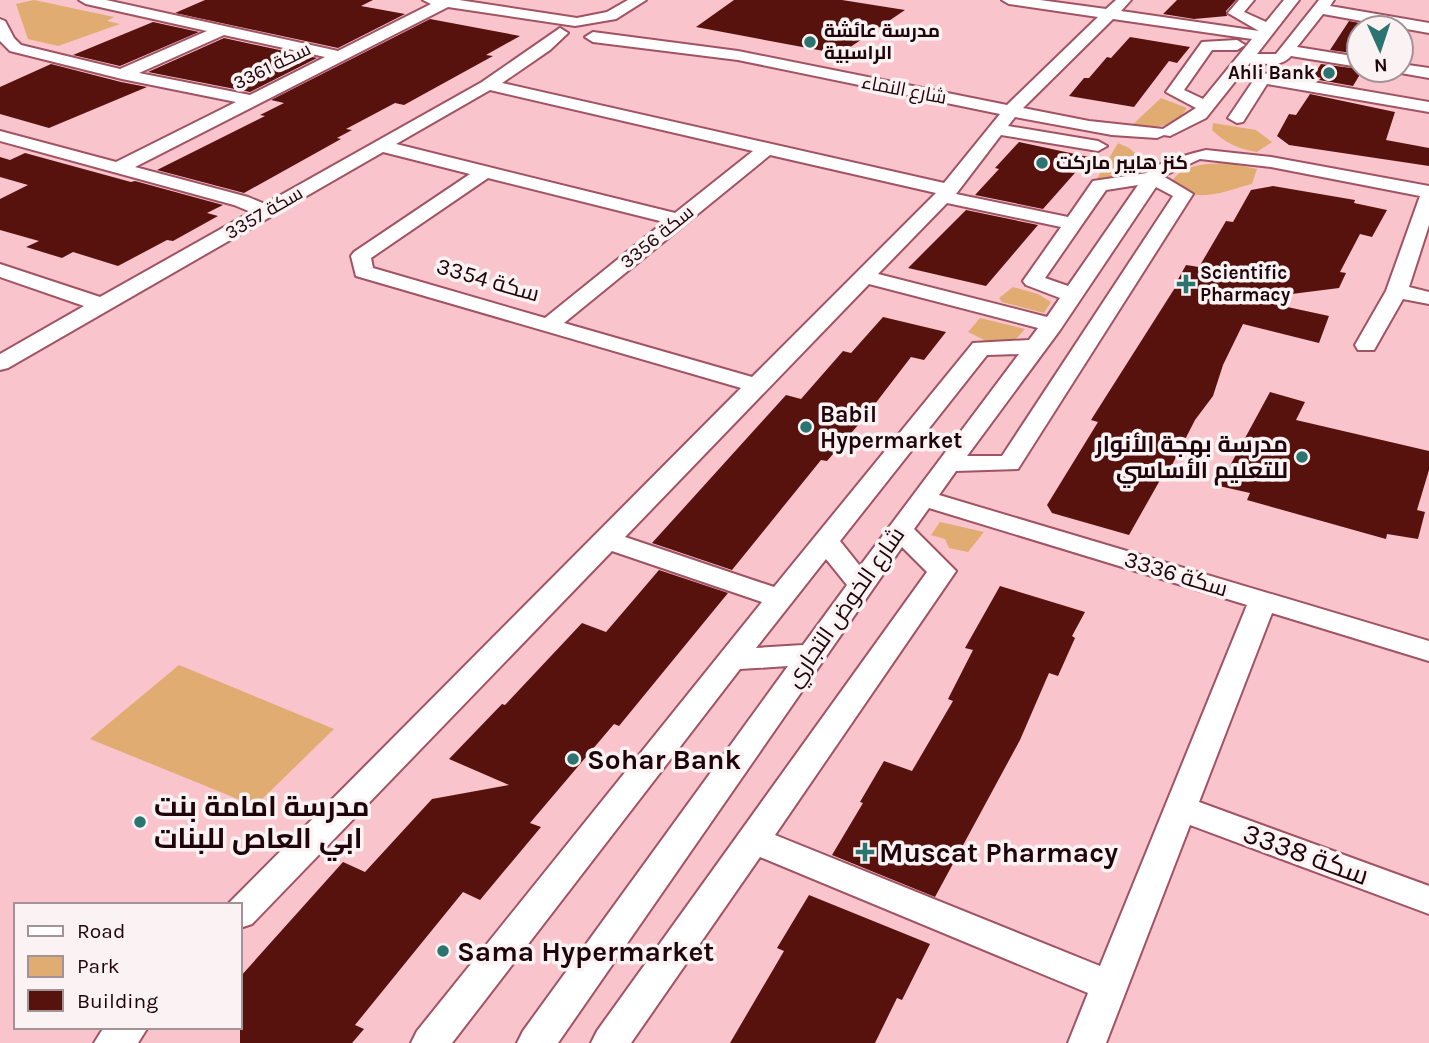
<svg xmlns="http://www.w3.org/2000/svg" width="1429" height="1043" font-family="Karla,Cairo,sans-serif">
  <rect width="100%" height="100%" fill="#f9c4cc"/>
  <path fill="#e0ac72" d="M34,0L114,17L107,21L120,24L58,46L28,39L16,4Z
    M1161,98L1187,108C1174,129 1152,128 1129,128Z
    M1213,123L1256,130L1272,142L1257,152C1239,149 1225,143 1212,130Z
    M1118,143L1129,148L1143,160C1141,184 1113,180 1095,182Z
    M1229,163L1257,169L1252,184C1221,192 1199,204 1170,185C1180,163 1207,164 1229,163Z
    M1013,287L1038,294L1051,302L1044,313L1002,302L999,298Z
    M980,318L1025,329L1016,339L986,341L968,332Z
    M940,522L984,532L968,552L949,548L945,539L931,535Z
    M179,665L334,729L255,806L90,739Z"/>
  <path fill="#58120e" d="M205,0H373L361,6L405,14L338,48L175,13Z
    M734,0H842L905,10L840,54L696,27Z
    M1177,0H1236L1226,11L1227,16L1194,19L1163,14Z
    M430,19L520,36L486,55L493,56L404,105L395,103L346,129L352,130L337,138L341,139L244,193L157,170L265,116L260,115L284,103L271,100Z
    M1349,21L1386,28H1359V54L1330,50Z
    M153,22L199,32L120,66L73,55Z
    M1130,37L1190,47L1177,63L1169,61L1134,107L1069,96L1084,78H1089L1107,57L1111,58Z
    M224,38L317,58L250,92L148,72Z
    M51,64L121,82L147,87L49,128L0,114V87Z
    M1321,64L1359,69V76L1353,86L1319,80L1321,78L1313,76Z
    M1310,94L1395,112L1386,140L1429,148V166L1289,145L1277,136L1289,114L1296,115Z
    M1019,142L1089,157L1043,209L975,195L999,169L995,168Z
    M25,153L131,182L135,181L223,205L207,213L218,216L173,241L167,240L118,266L73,252L62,258L26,247L39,241L0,230V199L28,185L0,177V157L10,160Z
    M1273,186L1355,200L1354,203L1387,210L1372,237L1360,234L1340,272L1346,273L1339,288L1251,299L1329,316L1319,343L1243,324L1223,365L1213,396L1195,420L1171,467L1168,466L1129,535L1052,513L1047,505L1098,422L1091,420L1178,283H1176L1186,265L1199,267L1226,221L1233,222L1251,190Z
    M966,210L1038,225L986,286L908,268Z
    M883,317L946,332L924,360L911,357L865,417L827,461L821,460L732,570L652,543L786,395L801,399L843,351L851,353Z
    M1270,392L1305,402L1296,420L1429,451V470L1417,510L1425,512L1418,539L1387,534L1386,539L1368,534L1247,500L1250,493L1219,486Z
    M659,570L728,593L619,726L614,724L530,823L541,827L480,900L463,892L355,1025L364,1029L352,1043H240V977L343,862L365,872L432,799L509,785L449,759L502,704L505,705L582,623L606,632Z
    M1000,586L1085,612L1072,636L1075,638L1058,676L1049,673L1020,740L935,897L832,855L863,803L860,802L884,761L912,771L953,701L948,699L973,650L965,648Z
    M809,895L930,944L902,1000L897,998L875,1043H730L784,951L777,948Z"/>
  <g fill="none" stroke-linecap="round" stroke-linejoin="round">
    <g stroke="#a05363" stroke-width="4">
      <path id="minor" d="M79,0H106L338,51L431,4L423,0H459L577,18L607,12L628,0H646L616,19L575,26L448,7L135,167L248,197L265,204L482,82L560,28L568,33L550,50L502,83L944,183L1000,114L738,60L593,42L585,37L593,32L738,51L1007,105L1098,17L1009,4L1002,0H1040L1106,9L1116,0H1131L1121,11L1259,31L1228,13L1239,0H1254L1244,12L1266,22L1284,0H1299L1257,54H1276L1319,0H1334L1330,6L1429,23V33L1323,14L1297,47L1359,57V67L1291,56C1281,68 1264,63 1250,63L1244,70L1429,102V112L1267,84L1243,122L1237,123L1228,118L1253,81L1237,79L1206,118L1170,136L1164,135L1157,138L1112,135L1015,117L1008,126L1098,141L1107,146L1098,151L1001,135L956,194L1068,217L1093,181L1147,173L1151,168C1170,160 1188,154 1206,150L1271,157L1429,186V225L1409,287L1429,292V304L1403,299L1374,350H1358L1355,345L1386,291L1420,196L1271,167L1200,159L1163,176L1193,194L1018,469L956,471L939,495L1429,641V661L1272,613L1199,802L1429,886V914L1190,825L1106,1043H1068L1088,993L760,857L631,1043H591L597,1031L927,572L902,547L558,1043H517L523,1031L788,666L740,669L452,1043H411L417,1031L762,602L612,551L252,924L240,928V905L228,904L741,388L356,276L351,256L354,252L470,174L383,152L8,368L0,370V354L84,306L0,277V264L100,297L251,212L234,205L0,141V131L116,162L236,102L122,79L10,51L0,41V19L5,21L14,38L21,45L120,69L207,31L86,4ZM1113,19L1252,39L1203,99L1184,90L1212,50H1237L1245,45L1237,40L1202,42L1166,92L1196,108L1163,129L1089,121L1023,108ZM224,35L325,57L250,95L139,73ZM490,90L753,151L675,213L396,144ZM770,155L936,193L752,377L564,323ZM488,178L664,222L545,318L373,268L371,258ZM1138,185L1068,286L1045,278L1106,190ZM1156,187L1173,196L1002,456H967L1060,330ZM947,203L1061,227L1023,281L1026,285L1060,298L1047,317L878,274ZM869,284L1038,328L1029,340L973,343L774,587L625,537ZM1019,354L860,566L840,541L987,355ZM929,508L1247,605L1100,966L775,835L956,571L914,529ZM826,559L847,585L803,645L756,648Z
        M1401,64L1429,68V78L1395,72L1394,70H1401Z
        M104,1027H148L138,1043H94Z"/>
    </g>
    <use href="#minor" fill="#fff" fill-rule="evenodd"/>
  </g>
  <g fill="#2c746f" stroke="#fbf2f3" stroke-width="2.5">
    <circle cx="810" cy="42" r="7"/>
    <circle cx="1329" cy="73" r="7"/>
    <circle cx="1042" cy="163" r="7"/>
    <path d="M1182.5 273.5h7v7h7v7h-7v7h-7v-7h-7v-7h7z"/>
    <circle cx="806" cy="427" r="7"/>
    <circle cx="1302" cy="457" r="7"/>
    <circle cx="573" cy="759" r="7"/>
    <circle cx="140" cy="822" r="7"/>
    <path d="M861.5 841.5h7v7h7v7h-7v7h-7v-7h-7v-7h7z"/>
    <circle cx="443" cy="951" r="7"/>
  </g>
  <g text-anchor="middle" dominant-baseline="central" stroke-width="7" stroke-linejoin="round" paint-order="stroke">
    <g font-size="19" font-weight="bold" fill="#1f040a" stroke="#fbf2f3" text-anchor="start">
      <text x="824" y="31">مدرسة عائشة<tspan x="824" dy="22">الراسبية</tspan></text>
      <text x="1315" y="73" text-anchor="end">Ahli Bank</text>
      <text x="1056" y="163">كنز هايبر ماركت</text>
      <text x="1200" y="273">Scientific<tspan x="1200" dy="22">Pharmacy</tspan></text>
    </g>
    <g font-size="19" fill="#1f040a" stroke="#fbf2f3">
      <text transform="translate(272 66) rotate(-26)">سكة 3361</text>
      <text transform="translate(904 90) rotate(11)">شارع النماء</text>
      <text transform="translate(264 213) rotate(-30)">سكة 3357</text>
      <text transform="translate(657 237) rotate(-39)">سكة 3356</text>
    </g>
    <g font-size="23" fill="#1f040a" stroke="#fbf2f3">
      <text transform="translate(488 280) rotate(16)">سكة 3354</text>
      <text transform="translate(1176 574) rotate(17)">سكة 3336</text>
      <text transform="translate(845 607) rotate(-55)">شارع الخوض التجاري</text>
    </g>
    <g font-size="23" font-weight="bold" fill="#1f040a" stroke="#fbf2f3" text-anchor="start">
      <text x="820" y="414">Babil<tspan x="820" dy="26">Hypermarket</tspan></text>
      <text x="1288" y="444" text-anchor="end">مدرسة بهجة الأنوار<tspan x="1288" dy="26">للتعليم الأساسي</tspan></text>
    </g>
    <g font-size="28" font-weight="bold" fill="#1f040a" stroke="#fbf2f3" text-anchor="start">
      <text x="587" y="759">Sohar Bank</text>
      <text x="154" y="806">مدرسة امامة بنت<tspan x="154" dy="32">ابي العاص للبنات</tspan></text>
      <text x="879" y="852">Muscat Pharmacy</text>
      <text x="457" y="951">Sama Hypermarket</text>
    </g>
    <g font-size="28" fill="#1f040a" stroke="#fbf2f3">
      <text transform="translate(1306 854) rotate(20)">سكة 3338</text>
    </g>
  </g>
  <rect x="14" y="903" width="228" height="126" fill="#fbf2f3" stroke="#a39396" stroke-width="2"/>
  <rect x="28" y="926" width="35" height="10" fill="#ffffff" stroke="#a39396" stroke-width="2"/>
  <text x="77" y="938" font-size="21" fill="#1f040a">Road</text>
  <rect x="28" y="956" width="35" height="21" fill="#e0ac72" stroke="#a39396" stroke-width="2"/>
  <text x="77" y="973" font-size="21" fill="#1f040a">Park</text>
  <rect x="28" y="990" width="35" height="21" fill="#58120e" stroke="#a39396" stroke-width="2"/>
  <text x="77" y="1008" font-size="21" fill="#1f040a">Building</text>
  <g transform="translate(1380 49) rotate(177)"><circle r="33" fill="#fbf2f3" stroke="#a39396" stroke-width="2"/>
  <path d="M0-5L12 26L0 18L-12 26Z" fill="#2c746f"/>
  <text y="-10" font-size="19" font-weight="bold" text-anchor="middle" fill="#1f040a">N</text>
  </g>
</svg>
